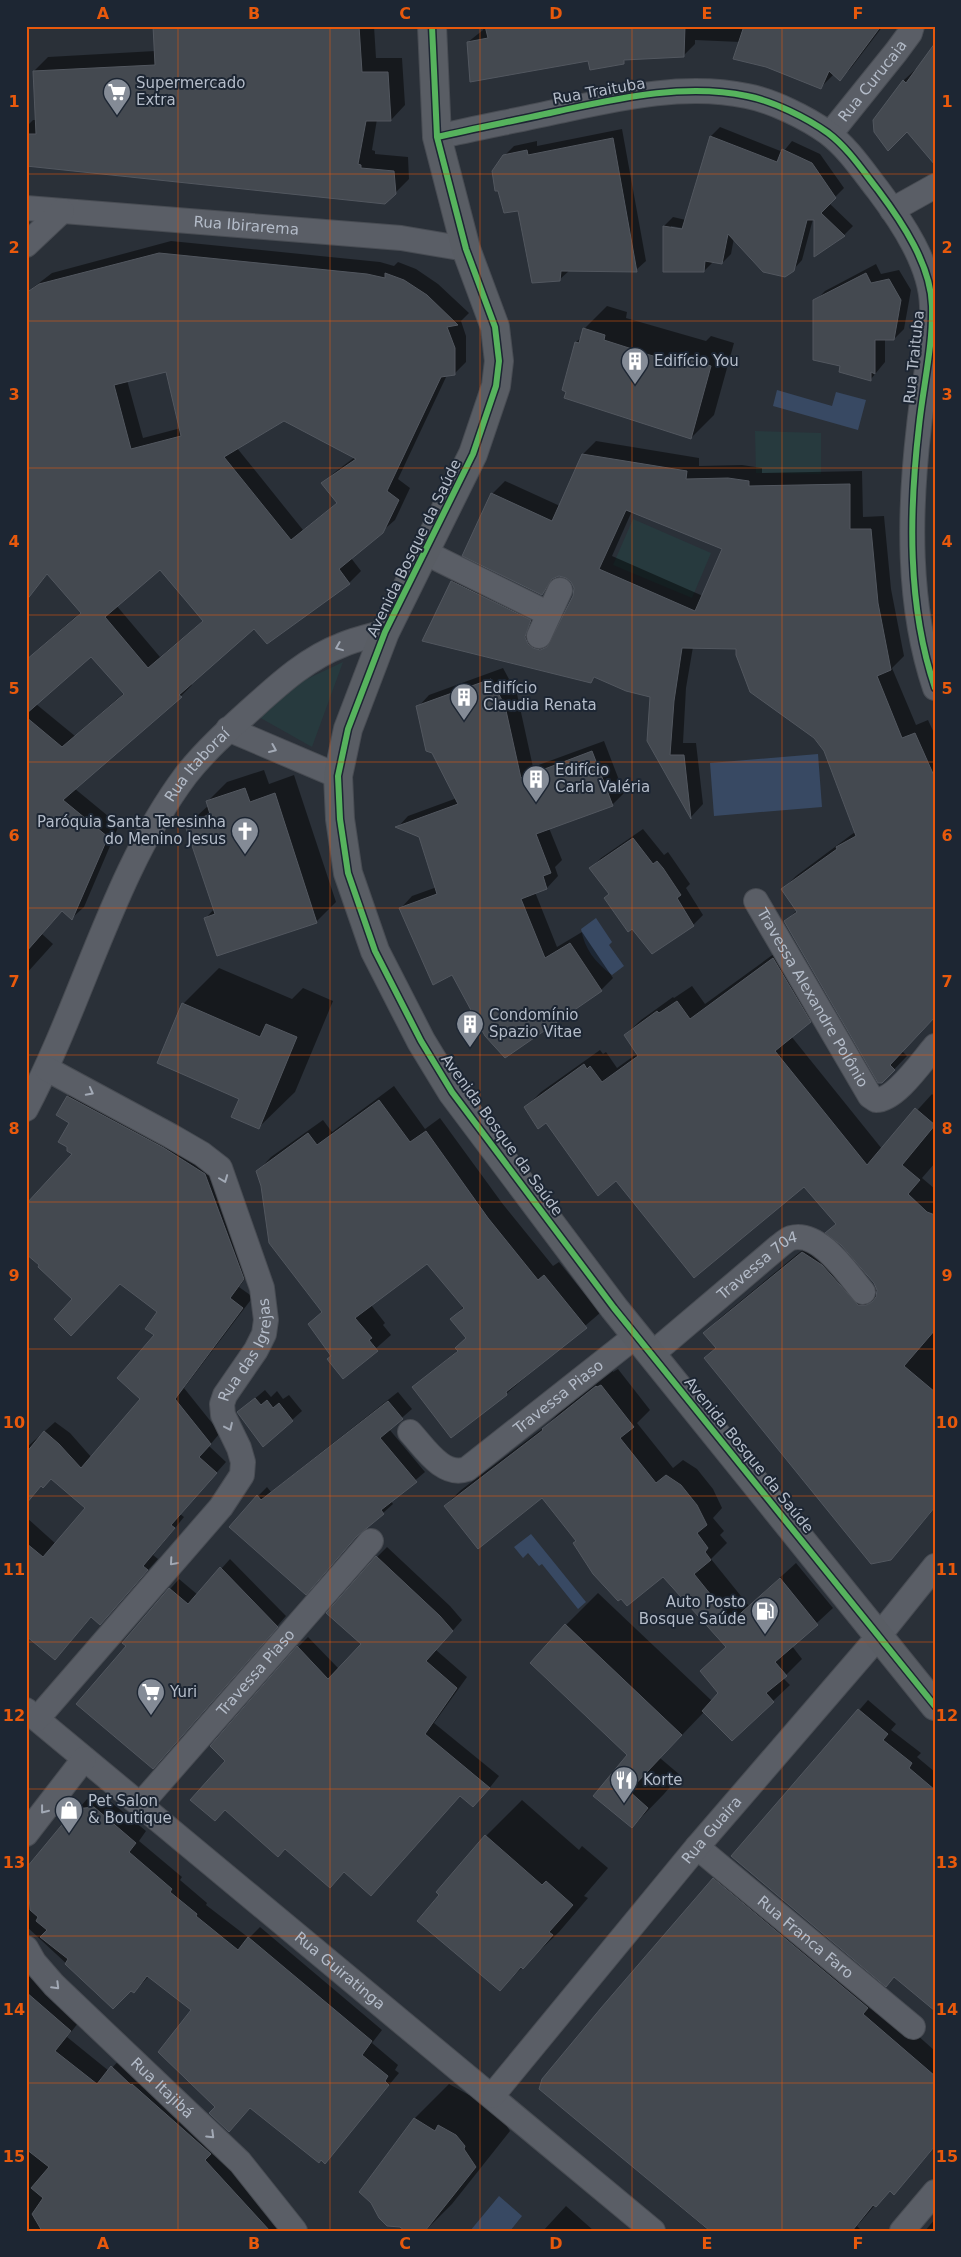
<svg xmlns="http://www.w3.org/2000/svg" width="961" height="2257" font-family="'DejaVu Sans',sans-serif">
  <rect width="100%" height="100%" fill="#2a3038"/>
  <path fill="#273a3e" d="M755,431L821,433V474L756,473Z
    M633,519L711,553L692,598L613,565Z
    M343,662L312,747L252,713L288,688Z"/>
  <path fill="#384963" d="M777,390L832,406L836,392L866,400L858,430L773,406Z
    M818,754L822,807L714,816L710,763Z
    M596,918L612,942L609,945L624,966L612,975C595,962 585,950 581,929Z
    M531,1534L586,1602L578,1609L542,1564L539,1566L528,1553L523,1558L514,1547Z
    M499,2196L522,2216L510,2231H470Z"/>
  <path fill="#0007" fill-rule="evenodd" d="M154,26H374L376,58H402L405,105L391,120L377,119L372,150L375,151V154L408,157L409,179L395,193L26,165V127L33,120H37L34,71L48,57L155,51Z
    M484,26H883L851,68L840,79L834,74L821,87L740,42L695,40V44L683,56L627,58L623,62L589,60L468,42L483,30Z
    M917,68L908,130L875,120L904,80Z
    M720,127L783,152L792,141L820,154L844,188L829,203L853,226L844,235L815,254V219H813L802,260L793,270L734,238L731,254L722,263L713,262L704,271L664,226L673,217L686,220L711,136ZM671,226L688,229V231L671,228Z
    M622,129L646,261L636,270H570L559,280L519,210L504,156L514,146L537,141V146Z
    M171,241L380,262L394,266L398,262L416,269L438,284L469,313L461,321L466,336V362L454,374L447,375L398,479L410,488L395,520L351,558L361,571L349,583L267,643L254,627L191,683L192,685L181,696L74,788L119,825L84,907L72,918L62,910L42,934L53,944L26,974V660L81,612L48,573L26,600V293L52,273ZM166,370L181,428L143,438L127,380ZM284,420L355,457L335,472L323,483L338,502L303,530L237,448ZM160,568L204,620L160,657L116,605ZM91,656L124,693L75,736L36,704Z
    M876,264L881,274L899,270L911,290L904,329L894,339H885V362L871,379L842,365L815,301L825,291Z
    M607,306L627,312L626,318L706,341L711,336L734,343L714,415L691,438L576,342L582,337L584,329Z
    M596,441L699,458V466L742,465L762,468V473L862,471L863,517L884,516L891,589L904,656L892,668L916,725L928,720L935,735V1016L902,1051L907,1056L882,1082L785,922L797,910L783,889L796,876L855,832L825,751L737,648L693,647L686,688L683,743H696L703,804L691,817L648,741L651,696L596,676L591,682L424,640L452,581L465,568L543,607L546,636L555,637L574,596L575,588L572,581L567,577L559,575L542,594L492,494L505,481L560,506L583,454ZM632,511L723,549L703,596L612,556Z
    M503,668L517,694L533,767L604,741L624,793L612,805L549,828L562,860L555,867L558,876L547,888L535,892L557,947L582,932L613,978L601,990L505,1057L453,974L401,908L412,896L437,887L420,836L398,827L408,816L457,798L418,707L429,695Z
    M264,770L269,784L294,775L336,902L316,922L206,918L214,909L187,825L209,805L208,801L227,782Z
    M643,829L664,855L668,852L690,884L686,888L703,915L693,925L610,894L591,868L601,858Z
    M789,943L825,1005L791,1036L882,1149L932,1094L935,1097V1163L922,1178L935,1189V1508L890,1559L705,1358L717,1347L705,1333L720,1318L818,1237L873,1290H878L875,1283L842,1245L827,1233L837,1223L804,1185L617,1179L546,1122L525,1108L541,1092L600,1050L603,1054L606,1052L617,1068L638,1053L625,1035L641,1020L673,997L674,998L692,986L705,1004Z
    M219,968L292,999L303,988L333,1001L295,1092L258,1128L183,1004Z
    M79,1086L215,1164L254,1267L239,1287L253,1297L184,1388L220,1433L209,1446L226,1462L180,1514L184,1517L153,1555L158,1559L100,1623L92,1616L65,1648L26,1634V1517L56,1544L87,1508L52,1478L42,1485L26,1504V1448L55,1422L70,1433L92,1458L142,1399L159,1312L120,1283L74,1298L26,1253L74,1154L71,1123L58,1115L68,1096Z
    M394,1086L425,1129L440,1118L502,1203L553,1266L559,1262L600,1313L506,1394L414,1387L458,1350L467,1337L452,1319L464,1306L427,1262L371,1305L385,1323L383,1325L391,1335L344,1377L332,1356L310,1324L323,1311L257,1172L271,1157L323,1120L332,1132Z
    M618,1369L650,1410L637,1423L673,1468L683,1460L697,1469L713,1489L722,1508L713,1518L724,1531L720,1535L727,1543L711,1559L749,1606L796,1563L833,1608L792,1646L802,1659L783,1678L790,1685L732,1740L704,1712L660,1758L680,1775L664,1794L632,1827L595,1796L629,1755L566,1625L598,1593L712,1701L720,1693L727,1647L663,1576L578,1540L542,1496L445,1506L461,1490L547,1425L559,1413L613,1371V1372Z
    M265,1390L271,1397L277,1391L283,1399L289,1395L302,1411L292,1420L239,1412Z
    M398,1392L412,1409L389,1429L425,1472L391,1501L393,1504L383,1513L359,1532L315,1584L258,1496L267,1487L271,1492Z
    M387,1547L450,1606L462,1620L436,1650L467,1677L434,1723L499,1776L484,1795H461L345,1871L330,1886L227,1761L298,1647L308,1637L339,1669L362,1644L377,1557Z
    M230,1559L286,1616L162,1758L128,1646L123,1642L179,1579L198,1595Z
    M868,1700L896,1724L891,1730L921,1753L917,1757L935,1772V2010L895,1976L733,1856Z
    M105,1797L146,1831L139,1841L182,1877L180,1880L207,1903L206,1905L249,1938L260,1927L382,2030L372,2043L398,2065L395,2070L399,2073L325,2162L251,2107L229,2131L217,2107L193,2010L149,1976L134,1992L131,1989L113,2007L26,1926V1870L87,1799Z
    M522,1800L579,1850L582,1846L608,1868L584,1896L588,1898L559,1932L500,1989L486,1836Z
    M728,1865L935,2051V2147L894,2193L891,2190L875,2205L857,2226L862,2231H709L540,2088L714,1879Z
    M26,1958L83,2017L67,2037L109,2071L125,2054L290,2231H26Z
    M449,2084L469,2095L474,2091L498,2113L510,2131L452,2204L425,2231L372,2202L415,2118Z
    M566,2206L594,2231H543Z
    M935,2219V2231H925Z"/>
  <path fill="#444950" stroke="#52575f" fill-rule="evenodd" d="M153,26H359L362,72H388L391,121H366L358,164L361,165V168L394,171L396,194L385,204L26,166V134H36L33,71L155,65Z
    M485,26H685L684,57L624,60V64L590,70L588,61L470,82L467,42L488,38Z
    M744,26H881L840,81L829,71L821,89L766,67L733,59Z
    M935,43V165L907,132L888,151L874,132L873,120L903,80L906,83Z
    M710,136L777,162L782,149L812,163L836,198L821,213L845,236L814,257V220H807L794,271L785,277L763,272L728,234L722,264L705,261L704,272H663V226L682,229Z
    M613,138L637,272L561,271L560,281L532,283L518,211L504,213L498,191H495L492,171L503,155L527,150L528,155Z
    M159,253L367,274L385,278V273L404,280L427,295L458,325L447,327L455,348V375L441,377L387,491L399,500L383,533L339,569L350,584L267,644L254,629L179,695L182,697L63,800L108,837L72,920L62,911L26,952V717L62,747L124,694L91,657L26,714V660L81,613L47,574L26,601V293L39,284ZM166,372L181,436L131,449L114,385ZM284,421L356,459L321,483L337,503L291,540L224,457ZM160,570L203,621L148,668L105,617Z
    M866,273L871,283L889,279L901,300L894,340H875V374L871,372V381L839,372L840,366L813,360V300Z
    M583,328L605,335L604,340L632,349V350L685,365L687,358L711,366L691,439L564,398L566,392L562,390L575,342L579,343Z
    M582,454L687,471L686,479L728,478L749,481V486L850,484V529H871L878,603L891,670L877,676L902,738L915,733L935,778V1017L890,1065L895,1070L882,1083H878L784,921L797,912L781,889L837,849L836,847L856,836L824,751L814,738L750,692L736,655V649L682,648L674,701L670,755H684L691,819L647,741L650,697L626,691L594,677L591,683L422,641L451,581L531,620L525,637L528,644L533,648L540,650L547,647L573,596L574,588L571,582L566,578L559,576L552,579L542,595L462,556L491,493L552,521ZM626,510L722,549L695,611L599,569Z
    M491,679L505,706L521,778L592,751L613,806L536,834L551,873L543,876L547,889L521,899L545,958L570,943L602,991L505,1058L485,1036L452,975L433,985L399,908L437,894L419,837L395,827L458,804L432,753L426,751L416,706Z
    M245,788L250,802L275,793L317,923L217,956L204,918L215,914L185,825L210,814L206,801Z
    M633,838L653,864L657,861L663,868L681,895L677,898L694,926L652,954L632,929L628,932L604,898L609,894L589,868Z
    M773,958L811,1022L775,1051L867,1165L915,1108L935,1125L902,1165L920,1180L908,1194L927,1212L935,1215V1330L904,1366L935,1392V1507L891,1560L871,1564L704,1358L716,1348L703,1333L802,1252L822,1265L858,1305H866L872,1302L876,1297L877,1290L874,1283L841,1245L825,1233L836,1224L804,1187L694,1278L616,1181L598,1196L546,1123L538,1129L524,1107L584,1064L587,1069L590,1066L602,1082L638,1056L624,1035L657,1011L659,1013L677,1001L690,1019Z
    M182,1003L260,1037L266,1024L297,1037L259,1129L231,1117L239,1099L157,1063Z
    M67,1096L164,1148L205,1174L244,1279L230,1298L243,1308L175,1399L211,1444L199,1457L217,1473L171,1525L175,1528L143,1566L148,1570L100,1625L91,1617L55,1660L26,1636V1543L43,1557L85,1508L51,1479L43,1488L41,1486L26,1504V1453L44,1431L59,1444L81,1468L140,1399L117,1378L154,1335L145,1329L157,1312L120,1284L71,1336L54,1319L72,1299L38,1267L39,1265L26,1254V1204L72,1154L67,1151V1147L58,1142L69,1123L56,1115Z
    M379,1100L410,1142L426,1131L488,1218L538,1280L544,1275L587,1328L506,1392L507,1395L451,1438L412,1387L458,1351L455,1348L466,1338L450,1319L464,1308L427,1264L355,1318L372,1338L369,1340L378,1351L343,1379L327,1359L331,1356L308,1324L322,1312L269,1243L261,1186L256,1171L308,1133L317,1145Z
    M601,1385L634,1427L620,1438L656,1483L666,1475L681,1485L697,1505L707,1525L697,1533L708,1548L705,1552L711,1560L694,1574L732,1621L780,1578L818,1625L775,1662L787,1676L766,1693L774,1702L732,1741L702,1711L718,1693L700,1671L726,1647L663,1577L627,1606L621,1599L618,1601L593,1574L573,1543L576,1541L542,1498L478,1549L444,1506L543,1430L542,1429L596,1386L597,1387Z
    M255,1398L261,1405L267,1400L273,1408L279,1403L293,1421L263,1447L237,1412Z
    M388,1401L403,1419L380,1438L417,1482L381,1510L384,1514L356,1537L306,1595L229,1527L257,1495L261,1500Z
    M376,1556L440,1616L453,1631L426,1661L457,1688L425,1734L490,1788L473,1807L460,1796L371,1896L344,1872L330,1888L285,1849L278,1857L225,1810L215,1821L190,1800L225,1761L210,1746L297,1646L328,1679L361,1644L326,1613Z
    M220,1567L278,1627L153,1769L76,1704L126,1646L122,1643L169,1588L188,1604Z
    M565,1624L682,1735L629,1791L648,1808L632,1828L593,1796L627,1755L530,1663Z
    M858,1709L888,1734L883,1740L912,1763L909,1768L935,1790V2011L894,1977L886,1987L731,1856Z
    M94,1807L136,1843L129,1852L172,1889L170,1892L197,1914L196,1916L238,1950L248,1937L372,2041L362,2055L388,2076L385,2081L389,2085L325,2164L321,2160L319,2163L250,2108L229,2132L209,2113L215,2107L158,2052L191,2010L147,1976L134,1993L131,1991L113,2009L65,1964L68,1959L40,1937L47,1930L36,1921L38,1917L30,1910L27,1867L75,1809Z
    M485,1835L542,1885L546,1881L573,1905L549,1932L553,1935L523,1969L521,1967L500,1991L417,1921L439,1895L436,1892Z
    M713,1878L868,2008L863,2014L935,2076V2146L894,2195L890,2191L876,2207L873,2205L852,2231H710L539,2089L542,2079L601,2008Z
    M26,1992L71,2031L55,2051L97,2084L111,2066L131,2085L132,2084L211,2154L205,2160L270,2231H42L32,2214L43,2198L31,2188L49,2167L26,2149Z
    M414,2118L435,2131L438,2125L456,2135L465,2146L464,2149L476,2167L425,2231H405L400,2227L387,2226L379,2218L371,2203L359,2192Z"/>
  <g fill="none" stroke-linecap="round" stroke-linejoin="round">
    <g stroke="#484c53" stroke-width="26">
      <g id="street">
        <path id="s1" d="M830,134L896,52L910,33L912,26"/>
        <path d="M437,137C477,128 518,120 559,111C620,98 685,83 747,96C773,101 807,118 828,133C848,148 863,171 878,190C902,222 931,265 932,306C933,346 923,387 919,426C909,512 907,605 935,688"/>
        <path id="s2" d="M26,208L401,238L466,249"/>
        <path d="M892,210L935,186"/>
        <path d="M26,245L62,211"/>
        <path d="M424,552L549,614"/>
        <path d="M539,636L560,590"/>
        <path d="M228,729L338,776"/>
        <path id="s3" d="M756,901L870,1096L876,1100C896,1100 922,1061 935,1046"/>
        <path id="s4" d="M26,1109C83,1001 114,871 186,775C204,752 226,732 247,713C276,687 305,659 342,645C356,639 371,636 385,632"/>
        <path id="s5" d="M652,1354L778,1247C782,1244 786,1240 791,1238C819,1230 847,1273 863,1292"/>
        <path id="s6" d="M410,1432C424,1447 443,1478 467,1469L637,1335"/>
        <path id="s7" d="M26,1710L653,2231"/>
        <path id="s8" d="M37,1719L221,1507L242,1475L243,1462L239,1448L223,1415L222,1404L225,1395L256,1350L264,1334L266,1320L262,1288L220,1168L202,1154L171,1136L47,1069"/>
        <path id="s9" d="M140,1805L371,1541"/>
        <path d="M26,1834L84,1759"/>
        <path id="s10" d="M697,1847L913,2027"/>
        <path id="s11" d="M26,1948L34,1962L54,1985L240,2162L295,2231"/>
        <path id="s12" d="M492,2096L697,1847L878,1637L935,1566"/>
        <path d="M902,2231L935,2192"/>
      </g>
    </g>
    <g stroke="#484c53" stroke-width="30">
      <path id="secondary" d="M432,26L437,137L466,249L495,327L499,361L496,386L473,454L385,632L348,729L338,776L340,819L348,873L375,951L421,1041L452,1092L614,1308L935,1706"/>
    </g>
    <use href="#street" stroke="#5a5e66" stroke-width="24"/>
    <use href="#secondary" stroke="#595d64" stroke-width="28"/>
    <g stroke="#1d2633" stroke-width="9">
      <path id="cycleway" d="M432,26L437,137L466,249L495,327L499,361L496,386L473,454L385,632L348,729L338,776L340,819L348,873L375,951L421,1041L452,1092L614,1308L935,1706
        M437,137C477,128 518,120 559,111C620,98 685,83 747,96C773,101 807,118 828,133C848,148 863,171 878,190C902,222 931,265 932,306C933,346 923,387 919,426C909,512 907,605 935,688"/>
    </g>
    <use href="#cycleway" stroke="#56b35d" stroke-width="6"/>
  </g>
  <defs><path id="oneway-chevron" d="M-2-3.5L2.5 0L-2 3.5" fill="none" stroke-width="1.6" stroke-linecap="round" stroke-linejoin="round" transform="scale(1.25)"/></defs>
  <g stroke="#a2a9b5">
    <use href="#oneway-chevron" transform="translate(339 647) rotate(158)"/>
    <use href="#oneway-chevron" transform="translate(273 749) rotate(23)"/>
    <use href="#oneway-chevron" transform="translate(90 1092) rotate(28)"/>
    <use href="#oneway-chevron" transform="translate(224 1179) rotate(69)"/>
    <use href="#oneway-chevron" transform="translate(229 1427) rotate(65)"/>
    <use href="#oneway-chevron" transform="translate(173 1562) rotate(131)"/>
    <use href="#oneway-chevron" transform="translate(44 1810) rotate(128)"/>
    <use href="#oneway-chevron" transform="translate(56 1986) rotate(45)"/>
    <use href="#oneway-chevron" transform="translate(211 2135) rotate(44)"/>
  </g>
  <path fill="none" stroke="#e8590c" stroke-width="1" stroke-opacity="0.55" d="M178,26V2231M330,26V2231M480,26V2231M632,26V2231M782,26V2231M26,174H935M26,321H935M26,468H935M26,615H935M26,762H935M26,908H935M26,1055H935M26,1202H935M26,1349H935M26,1496H935M26,1642H935M26,1789H935M26,1936H935M26,2083H935"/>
  <defs>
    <g id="supermarket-pin" transform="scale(1.4375)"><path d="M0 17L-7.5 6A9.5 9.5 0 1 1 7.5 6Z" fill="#848b96" stroke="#1d2633"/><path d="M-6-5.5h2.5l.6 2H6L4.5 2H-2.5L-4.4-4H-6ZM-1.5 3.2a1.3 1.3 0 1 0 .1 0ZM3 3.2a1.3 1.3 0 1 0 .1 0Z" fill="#fff"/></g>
    <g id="building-pin" transform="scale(1.4375)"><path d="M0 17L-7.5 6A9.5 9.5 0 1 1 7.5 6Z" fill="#848b96" stroke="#1d2633"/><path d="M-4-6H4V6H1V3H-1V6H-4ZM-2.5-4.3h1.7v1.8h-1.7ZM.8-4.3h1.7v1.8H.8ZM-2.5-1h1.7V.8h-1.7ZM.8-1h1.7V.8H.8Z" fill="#fff"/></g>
    <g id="church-pin" transform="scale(1.4375)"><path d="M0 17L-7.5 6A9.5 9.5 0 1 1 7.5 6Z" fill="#848b96" stroke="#1d2633"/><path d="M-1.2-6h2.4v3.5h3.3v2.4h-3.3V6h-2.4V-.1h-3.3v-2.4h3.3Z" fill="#fff"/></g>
    <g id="fuel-pin" transform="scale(1.4375)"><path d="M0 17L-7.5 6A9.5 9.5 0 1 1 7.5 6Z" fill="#848b96" stroke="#1d2633"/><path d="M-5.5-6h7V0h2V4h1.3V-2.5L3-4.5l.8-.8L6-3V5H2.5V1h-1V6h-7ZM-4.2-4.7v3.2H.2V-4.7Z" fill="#fff"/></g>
    <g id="restaurant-pin" transform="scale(1.4375)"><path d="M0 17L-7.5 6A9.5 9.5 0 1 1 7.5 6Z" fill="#848b96" stroke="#1d2633"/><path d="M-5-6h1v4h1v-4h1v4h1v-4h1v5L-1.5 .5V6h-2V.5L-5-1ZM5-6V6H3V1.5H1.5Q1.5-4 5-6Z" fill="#fff"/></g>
    <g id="shop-pin" transform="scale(1.4375)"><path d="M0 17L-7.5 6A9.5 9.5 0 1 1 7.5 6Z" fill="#848b96" stroke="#1d2633"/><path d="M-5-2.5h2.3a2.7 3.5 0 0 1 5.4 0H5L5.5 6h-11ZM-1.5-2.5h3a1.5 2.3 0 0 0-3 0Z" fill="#fff"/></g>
  </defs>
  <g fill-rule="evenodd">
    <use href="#supermarket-pin" x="117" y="92"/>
    <use href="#building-pin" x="635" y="361"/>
    <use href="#building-pin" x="464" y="697"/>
    <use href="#building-pin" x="536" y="779"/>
    <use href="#church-pin" x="245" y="831"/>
    <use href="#building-pin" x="470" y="1024"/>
    <use href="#fuel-pin" x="765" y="1611"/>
    <use href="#supermarket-pin" x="151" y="1692"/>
    <use href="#restaurant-pin" x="624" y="1780"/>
    <use href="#shop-pin" x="69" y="1810"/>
  </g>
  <g text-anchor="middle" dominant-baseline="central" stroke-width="4" stroke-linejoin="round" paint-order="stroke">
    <g font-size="15" fill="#b4bcc9" stroke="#1d2633">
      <text stroke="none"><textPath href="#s1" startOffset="68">Rua Curucaia</textPath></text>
      <text transform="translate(599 91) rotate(-10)">Rua Traituba</text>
      <text stroke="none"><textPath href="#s2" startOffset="221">Rua Ibirarema</textPath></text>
      <text transform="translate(914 357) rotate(-84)">Rua Traituba</text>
      <text transform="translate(414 548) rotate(-64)">Avenida Bosque da Saúde</text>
      <text stroke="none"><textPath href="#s4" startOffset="386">Rua Itaboraí</textPath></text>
      <text stroke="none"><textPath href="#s3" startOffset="112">Travessa Alexandre Polônio</textPath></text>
      <text transform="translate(502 1135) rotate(54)">Avenida Bosque da Saúde</text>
      <text stroke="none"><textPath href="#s5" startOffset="138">Travessa 704</textPath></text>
      <text stroke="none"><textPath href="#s8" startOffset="455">Rua das Igrejas</textPath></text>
      <text stroke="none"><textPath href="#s6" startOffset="189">Travessa Piaso</textPath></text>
      <text transform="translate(749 1455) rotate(51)">Avenida Bosque da Saúde</text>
      <text stroke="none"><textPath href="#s9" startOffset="176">Travessa Piaso</textPath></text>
      <text stroke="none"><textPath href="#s12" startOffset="345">Rua Guaira</textPath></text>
      <text stroke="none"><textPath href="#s10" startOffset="141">Rua Franca Faro</textPath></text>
      <text stroke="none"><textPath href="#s7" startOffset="408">Rua Guiratinga</textPath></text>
      <text stroke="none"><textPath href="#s11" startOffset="196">Rua Itajibá</textPath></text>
    </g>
    <g font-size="15" fill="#b4bcc9" stroke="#1d2633" text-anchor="start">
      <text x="136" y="83">Supermercado<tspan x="136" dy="17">Extra</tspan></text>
      <text x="654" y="361">Edifício You</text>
      <text x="483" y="688">Edifício<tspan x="483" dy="17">Claudia Renata</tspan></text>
      <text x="555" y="770">Edifício<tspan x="555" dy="17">Carla Valéria</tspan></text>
      <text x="226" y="822" text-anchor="end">Paróquia Santa Teresinha<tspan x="226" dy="17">do Menino Jesus</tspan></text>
      <text x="489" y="1015">Condomínio<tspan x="489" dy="17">Spazio Vitae</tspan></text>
      <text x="746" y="1602" text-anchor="end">Auto Posto<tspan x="746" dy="17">Bosque Saúde</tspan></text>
      <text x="170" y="1692">Yuri</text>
      <text x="643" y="1780">Korte</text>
      <text x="88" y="1801">Pet Salon<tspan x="88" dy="17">&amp; Boutique</tspan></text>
    </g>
  </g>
  <rect width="961" height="2257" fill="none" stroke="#1d2633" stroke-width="55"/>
  <rect x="28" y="28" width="906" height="2202" fill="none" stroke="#e8590c" stroke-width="2"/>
  <g font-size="16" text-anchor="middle" font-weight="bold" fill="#e8590c">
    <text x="103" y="19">A</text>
    <text x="254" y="19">B</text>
    <text x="405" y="19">C</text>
    <text x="556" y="19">D</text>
    <text x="707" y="19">E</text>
    <text x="858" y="19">F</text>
    <text x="14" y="107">1</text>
    <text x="947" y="107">1</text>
    <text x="14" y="253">2</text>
    <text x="947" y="253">2</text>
    <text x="14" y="400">3</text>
    <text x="947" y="400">3</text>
    <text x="14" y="547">4</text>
    <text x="947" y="547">4</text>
    <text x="14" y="694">5</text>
    <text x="947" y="694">5</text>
    <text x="14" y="841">6</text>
    <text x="947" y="841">6</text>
    <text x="14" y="987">7</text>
    <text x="947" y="987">7</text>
    <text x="14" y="1134">8</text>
    <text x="947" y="1134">8</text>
    <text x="14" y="1281">9</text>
    <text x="947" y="1281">9</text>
    <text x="14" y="1428">10</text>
    <text x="947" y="1428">10</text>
    <text x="14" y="1575">11</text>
    <text x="947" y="1575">11</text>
    <text x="14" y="1721">12</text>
    <text x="947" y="1721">12</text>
    <text x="14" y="1868">13</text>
    <text x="947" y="1868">13</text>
    <text x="14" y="2015">14</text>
    <text x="947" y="2015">14</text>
    <text x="14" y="2162">15</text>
    <text x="947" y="2162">15</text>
    <text x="103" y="2249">A</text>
    <text x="254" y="2249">B</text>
    <text x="405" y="2249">C</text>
    <text x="556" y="2249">D</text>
    <text x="707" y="2249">E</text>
    <text x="858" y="2249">F</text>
  </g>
</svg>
